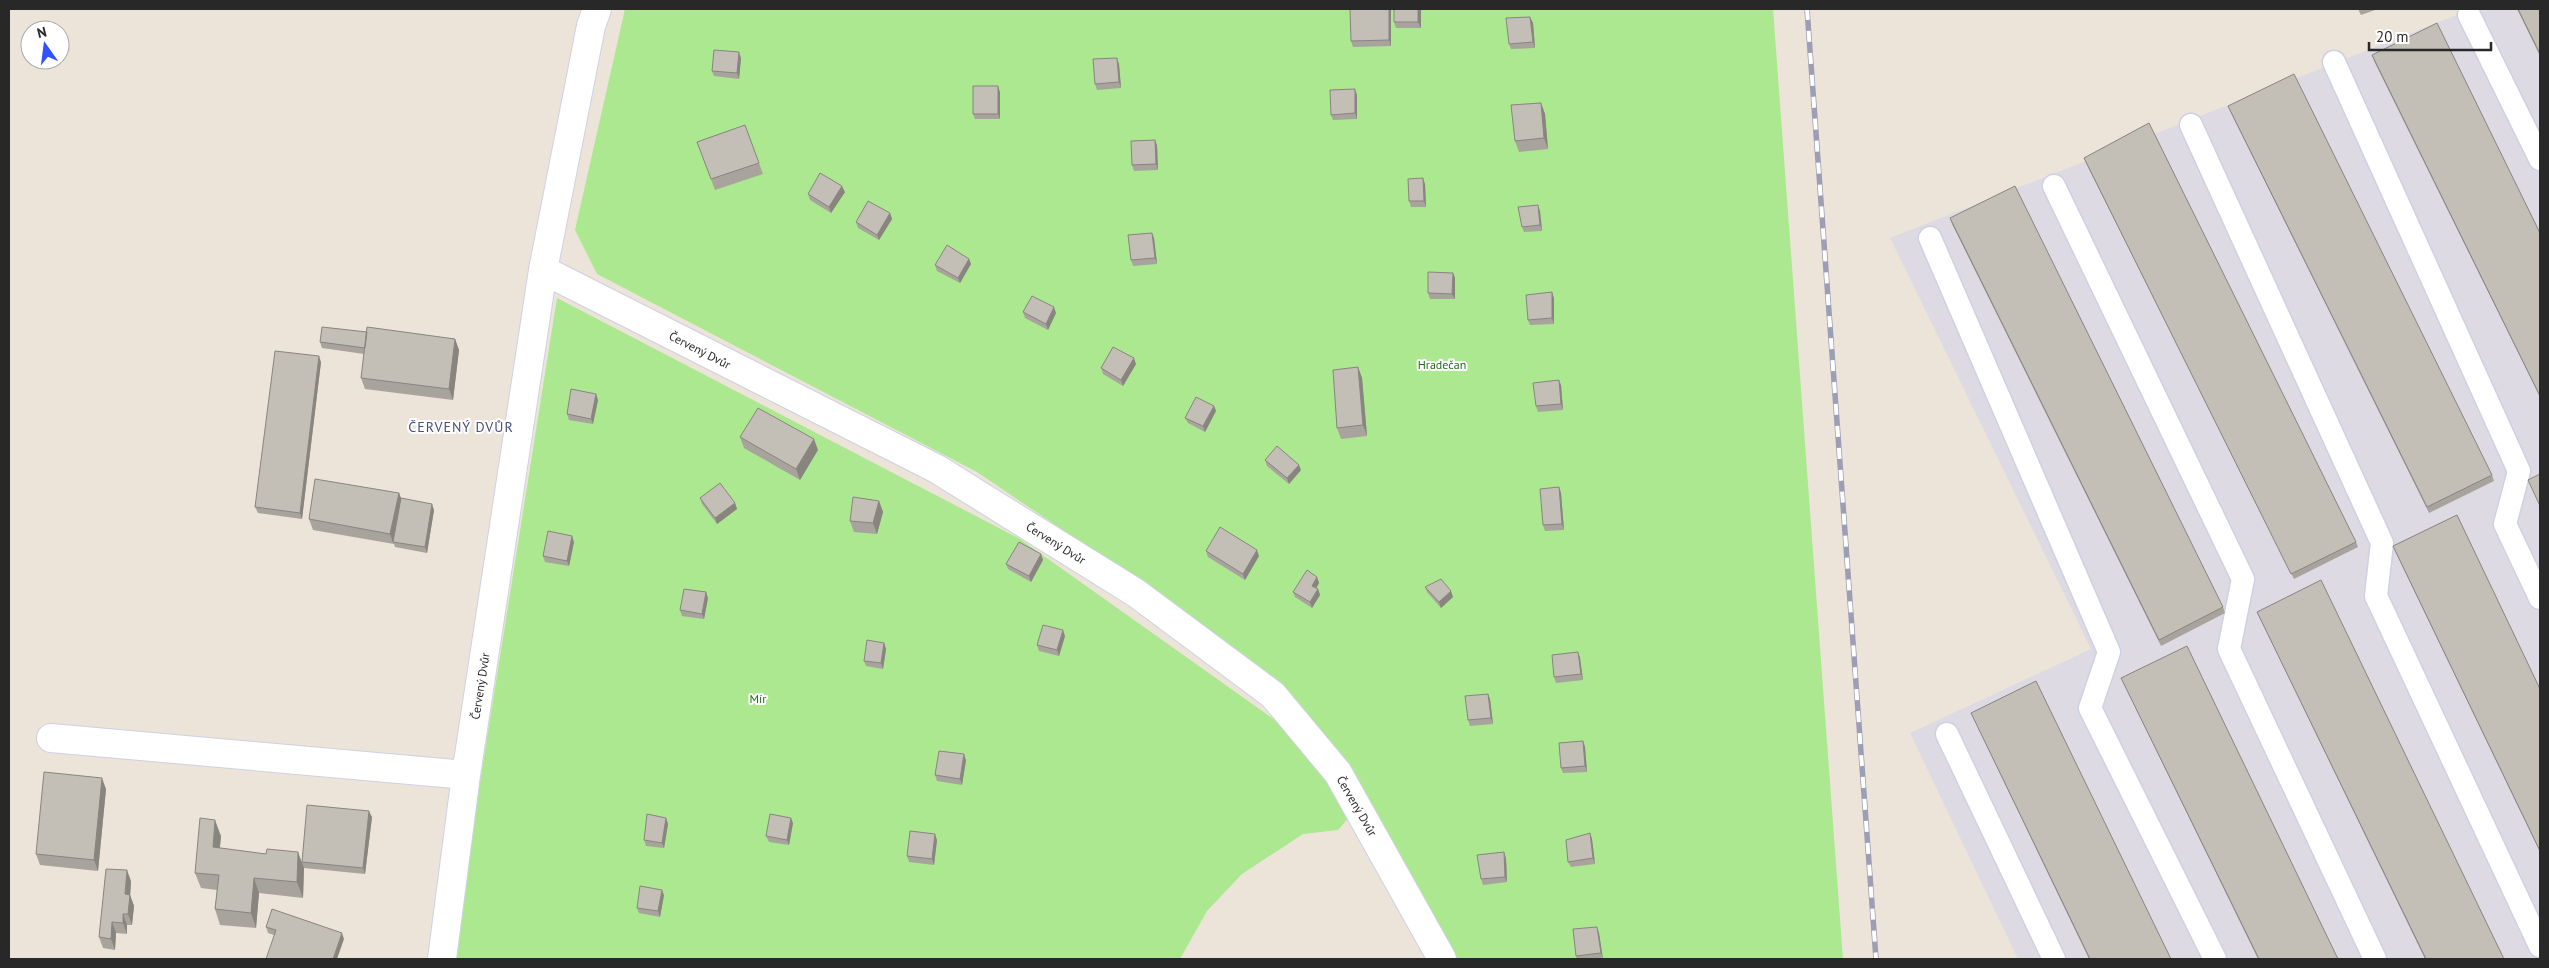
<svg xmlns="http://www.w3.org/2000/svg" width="2549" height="968" font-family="'PT Sans',sans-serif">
  <rect width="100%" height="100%" fill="#ece4d9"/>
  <path fill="#dddae4" d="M2472,9H2540V959H2018L1910,733L2091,649L1890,238Z"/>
  <path fill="#abe890" d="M625,9H1773L1843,959H1452L1353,780L1144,585L977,472L597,274L575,230Z
    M557,298L1020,539L1279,723L1352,814L1338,830L1303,834L1242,874L1207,911L1180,959H452Z"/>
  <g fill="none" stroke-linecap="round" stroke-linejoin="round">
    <g stroke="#ced1e3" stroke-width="25">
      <path id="service" d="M2469,15L2540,159
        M2334,62L2519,471L2505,524L2540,598
        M2191,125L2382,543L2376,596L2540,946
        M2054,186L2243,579L2229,649L2375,959
        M1930,238L2109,652L2090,708L2215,959
        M1947,734L2054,959"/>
    </g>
    <g stroke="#ced1e3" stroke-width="30">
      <path id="minor" d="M543,270L937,469L1136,593L1273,695L1338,773L1442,959
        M51,738L466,775
        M442,959L466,775L543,270L591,26L597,9"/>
    </g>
    <use href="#service" stroke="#fff" stroke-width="22"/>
    <use href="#minor" stroke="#fff" stroke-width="28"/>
    <g stroke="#9b9eb5" stroke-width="5.5">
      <path id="rail" d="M1807,9L1876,959"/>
    </g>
    <use href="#rail" stroke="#fff" stroke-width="4" stroke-dasharray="11" stroke-linecap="butt"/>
  </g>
  <path fill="#a8a39d" d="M1391,9V46L1353,47L1351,41Z
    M1421,9V28H1396L1394,22Z
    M2358,9H2378L2361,15Z
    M2517,9H2540V56Z
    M1530,17L1533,23L1535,48L1511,49L1509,44Z
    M2372,55L2540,233V397L2374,61Z
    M741,58L739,79L714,76L712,71Z
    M1119,64L1121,88L1097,90L1095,84Z
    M1000,92V119H975L973,114Z
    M1357,95V119L1333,120L1331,115Z
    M1541,103L1545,114L1548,149L1519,152L1515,141Z
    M2228,106L2492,475L2494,481L2429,513L2230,111Z
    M745,125L763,174L715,190L697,142Z
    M1157,145L1158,170L1134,171L1132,165Z
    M2084,158L2356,542L2358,547L2294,579L2086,163Z
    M1425,184L1426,207H1411L1409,201Z
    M845,192L831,213L810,200L808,194Z
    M1540,211L1542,231L1524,232L1522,227Z
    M890,213L892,219L879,240L858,228L856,222Z
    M1950,218L2223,607L2225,613L2161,646L1952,224Z
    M1154,238L1157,264L1133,266L1131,260Z
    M969,259L971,264L960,283L937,271L935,265Z
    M1453,273L1455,278V299H1430L1428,293Z
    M1554,298V324L1530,325L1528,320Z
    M1023,312L1056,313L1048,330L1025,318Z
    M367,332L455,339L459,350L453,400L365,389L361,378L364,354L322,348L320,342Z
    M321,362L302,519L258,513L255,507Z
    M1136,364L1123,386L1103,374L1101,368Z
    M1358,367L1362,378L1367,436L1341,439L1337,428Z
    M1561,385L1563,410L1538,412L1536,406Z
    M596,394L598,400L593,424L569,420L567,414Z
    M1214,406L1216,411L1205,432L1188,423L1185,418Z
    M740,437L818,450L800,480L744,448Z
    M1265,460L1301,470L1289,484L1267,466Z
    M1559,487L1561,493L1564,530L1545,531L1543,525Z
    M399,493L401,498L434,510L427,553L395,547L394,544L313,530L309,519Z
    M700,498L735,503L737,509L717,524L702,504Z
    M879,501L883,512L877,534L854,532L850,521Z
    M574,542L569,566L545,562L543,556Z
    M2393,546L2540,689V852L2395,551Z
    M1206,551L1259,556L1245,580L1208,557Z
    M1041,554L1043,560L1031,582L1008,569L1006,564Z
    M1317,577L1319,583L1316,588L1318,589L1320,595L1312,608L1295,597L1293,592Z
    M1425,587L1453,597L1441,608L1427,592Z
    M708,598L704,619L682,616L680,610Z
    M2257,612L2504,959H2425Z
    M1065,636L1059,656L1039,651L1037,645Z
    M884,643L886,649L883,669L866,666L864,661Z
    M1578,652L1580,658L1583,680L1556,683L1554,677Z
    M2121,678L2338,959H2258Z
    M1488,694L1490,699L1493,724L1470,726L1468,720Z
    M1971,713L2171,959H2089Z
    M1583,741L1585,747L1587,772L1563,773L1561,768Z
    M966,760L962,785L937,781L935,775Z
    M106,789L98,871L40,865L36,854Z
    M372,817L365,874L304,868L303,898L259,893L256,928L220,925L215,909L217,890L201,888L195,873L221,836L220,848L266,854L302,862Z
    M666,818L668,824L664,848L646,846L644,840Z
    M793,823L789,845L769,842L766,836Z
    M1590,833L1592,839L1595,864L1571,867L1568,862Z
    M937,840L934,865L909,862L907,856Z
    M1506,858L1507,882L1483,885L1481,879Z
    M131,881L130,895L134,906L132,925H127V934L116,933L115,950L103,948L99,937Z
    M664,895L660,917L639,913L637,908Z
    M266,927L344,939L274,935L268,933Z
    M1599,933L1603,959H1577L1576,956Z"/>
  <path fill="#88857f" d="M1389,9H1391V46L1389,40Z
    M1418,9H1421V28L1418,22Z
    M1530,17L1533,23L1535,48L1533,42Z
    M739,52L741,58L739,79L737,73Z
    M1117,58L1119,64L1121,88L1119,82Z
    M998,86L1000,92V119L998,114Z
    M1355,89L1357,95V119L1355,113Z
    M1541,103L1545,114L1548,149L1544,138Z
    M1155,140L1157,145L1158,170L1156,164Z
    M1423,178L1425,184L1426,207L1424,201Z
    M842,186L845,192L831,213L829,207Z
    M1538,205L1540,211L1542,231L1540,225Z
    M890,213L892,219L879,240L877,235Z
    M1152,233L1154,238L1157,264L1155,258Z
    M969,259L971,264L960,283L958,278Z
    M1453,273L1455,278V299L1452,294Z
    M1552,292L1554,298V324L1552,318Z
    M1054,307L1056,313L1048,330L1046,324Z
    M455,339L459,350L453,400L449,389Z
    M319,356L321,362L302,519L300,513Z
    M1134,358L1136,364L1123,386L1121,380Z
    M1358,367L1362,378L1367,436L1363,425Z
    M1559,380L1561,385L1563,410L1561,404Z
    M596,394L598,400L593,424L591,419Z
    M1214,406L1216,411L1205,432L1203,426Z
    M814,439L818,450L800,480L796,469Z
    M1299,465L1301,470L1289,484L1287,478Z
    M1559,487L1561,493L1564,530L1562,524Z
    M399,493L403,504L393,542L394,545L390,534Z
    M879,501L883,512L877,534L873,523Z
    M735,503L737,509L717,524L715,518Z
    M432,504L434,510L427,553L425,547Z
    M572,536L574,542L569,566L567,561Z
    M1257,550L1259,556L1245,580L1243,574Z
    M1041,554L1043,560L1031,582L1029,576Z
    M1317,577L1319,583L1314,592L1312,586Z
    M1318,589L1320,595L1312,608L1310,602Z
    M1451,591L1453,597L1441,608L1439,602Z
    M706,592L708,598L704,619L702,614Z
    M1063,630L1065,636L1059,656L1057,650Z
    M884,643L886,649L883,669L881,663Z
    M1578,652L1580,658L1583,680L1581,674Z
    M1488,694L1490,699L1493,724L1491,718Z
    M1583,741L1585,747L1587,772L1585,766Z
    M964,754L966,760L962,785L960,779Z
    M102,778L106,789L98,871L94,860Z
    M369,811L372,817L365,874L363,868Z
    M666,818L668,824L664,848L662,843Z
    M791,818L793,823L789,845L787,840Z
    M215,820L221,836L218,863L213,847Z
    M1590,833L1592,839L1595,864L1593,858Z
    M935,834L937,840L934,865L932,859Z
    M298,852L304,868L303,898L297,882Z
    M1504,852L1506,858L1507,882L1505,877Z
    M127,870L131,881L130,898V895L134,906L132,925L128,914L125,894Z
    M254,878L259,893L256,928L251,913Z
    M662,890L664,895L660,917L658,911Z
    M123,914L127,925V934L123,923Z
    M112,922L116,933L115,950L111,939Z
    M1597,927L1599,933L1603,959L1601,953Z
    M342,933L344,939L337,959H333Z"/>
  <path fill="#c3beb6" stroke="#88857f" d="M1350,9H1389V40L1351,41Z
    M1394,9H1418V22H1394Z
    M2518,9H2540V54Z
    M1530,17L1533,42L1509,44L1506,18Z
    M2437,23L2540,233V396L2372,55Z
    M714,50L739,52L737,73L712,71Z
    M1117,58L1119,82L1095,84L1093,59Z
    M2294,74L2492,475L2427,507L2228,106Z
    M973,86H998V114H973Z
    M1355,89V113L1331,115L1330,90Z
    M1541,103L1544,138L1515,141L1511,105Z
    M2149,123L2356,542L2291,574L2084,158Z
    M745,125L759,163L711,179L697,142Z
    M1155,140L1156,164L1132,165L1131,141Z
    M820,173L842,186L829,207L808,194Z
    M1423,178L1424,201H1409L1408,179Z
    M2015,186L2223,607L2159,640L1950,218Z
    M868,201L890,213L877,235L856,222Z
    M1538,205L1540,225L1522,227L1518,207Z
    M1152,233L1155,258L1131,260L1128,235Z
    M947,245L969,259L958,278L935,265Z
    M1428,272L1453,273L1452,294L1428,293Z
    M1552,292V318L1528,320L1526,295Z
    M1032,296L1054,307L1046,324L1023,312Z
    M322,327L367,332L365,348L320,342Z
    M367,327L455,339L449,389L361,378Z
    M1113,347L1134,358L1121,380L1101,368Z
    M275,351L319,356L300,513L255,507Z
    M1358,367L1363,425L1337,428L1333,370Z
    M1559,380L1561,404L1536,406L1533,383Z
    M571,389L596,394L591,419L567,414Z
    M1196,397L1214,406L1203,426L1185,418Z
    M758,408L814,439L796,469L740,437Z
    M1277,446L1299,465L1287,478L1265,460Z
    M2540,474V506L2528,480Z
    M315,479L399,493L390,534L309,519Z
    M720,483L735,503L715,518L700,498Z
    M1559,487L1562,524L1543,525L1540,489Z
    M853,497L879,501L873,523L850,521Z
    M401,498L432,504L425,547L393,542Z
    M2457,515L2540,689V851L2393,546Z
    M1220,527L1257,550L1243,574L1206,551Z
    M548,531L572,536L567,561L543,556Z
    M1019,542L1041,554L1029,576L1006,564Z
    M1307,570L1317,577L1312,586L1318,589L1310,602L1293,592Z
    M1441,579L1451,591L1439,602L1425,587Z
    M2321,580L2504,959H2426L2257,612Z
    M684,589L706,592L702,614L680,610Z
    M1043,625L1063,630L1057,650L1037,645Z
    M867,640L884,643L881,663L864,661Z
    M2187,646L2338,959H2259L2121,678Z
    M1578,652L1581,674L1554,677L1552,655Z
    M2036,681L2171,959H2090L1971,713Z
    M1488,694L1491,718L1468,720L1465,696Z
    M1583,741L1585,766L1561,768L1559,743Z
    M939,751L964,754L960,779L935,775Z
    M44,772L102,778L94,860L36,854Z
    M307,805L369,811L363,868L302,862Z
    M647,814L666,818L662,843L644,840Z
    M770,814L791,818L787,840L766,836Z
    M200,818L215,820L213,847L266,854L267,849L298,852L297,882L254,878L251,913L215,909L219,875L195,873Z
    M910,831L935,834L932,859L907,856Z
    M1590,833L1593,858L1568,862L1566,840Z
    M1504,852L1505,877L1481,879L1477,855Z
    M106,869L127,870L125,894L130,895L128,914H123V923L112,922L111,939L99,937Z
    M640,886L662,890L658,911L637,908Z
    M272,909L342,933L333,959H266L276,930L266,927Z
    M1597,927L1601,953L1576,956L1573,929Z"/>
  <g text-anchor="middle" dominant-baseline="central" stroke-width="4" stroke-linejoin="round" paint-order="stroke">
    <g font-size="12" fill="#282828" stroke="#fff">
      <text transform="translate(700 350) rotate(27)">Červený Dvůr</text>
      <text transform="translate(1056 543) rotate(32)">Červený Dvůr</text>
      <text transform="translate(480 686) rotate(-81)">Červený Dvůr</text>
      <text transform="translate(1357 806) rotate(60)">Červený Dvůr</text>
    </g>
    <g font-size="12" fill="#236a14" stroke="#fff">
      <text x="1442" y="364">Hradečan</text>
      <text x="758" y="698">Mír</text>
    </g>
    <g font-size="14" letter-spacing="1" fill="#464e7c" stroke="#fff">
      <text x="461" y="427">ČERVENÝ DVŮR</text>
    </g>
  </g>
  <rect width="2549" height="968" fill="none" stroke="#282828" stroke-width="20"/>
  <g transform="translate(45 45) rotate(346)"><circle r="24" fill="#ffffff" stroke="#a9a9a9"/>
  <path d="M0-4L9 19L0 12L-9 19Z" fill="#3352ff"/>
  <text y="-8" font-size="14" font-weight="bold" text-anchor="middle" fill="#282828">N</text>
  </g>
  <path d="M2369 42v8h122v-8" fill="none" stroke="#282828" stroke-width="2.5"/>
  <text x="2376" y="42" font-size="15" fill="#282828" stroke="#ffffff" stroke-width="4" paint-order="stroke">20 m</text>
</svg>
